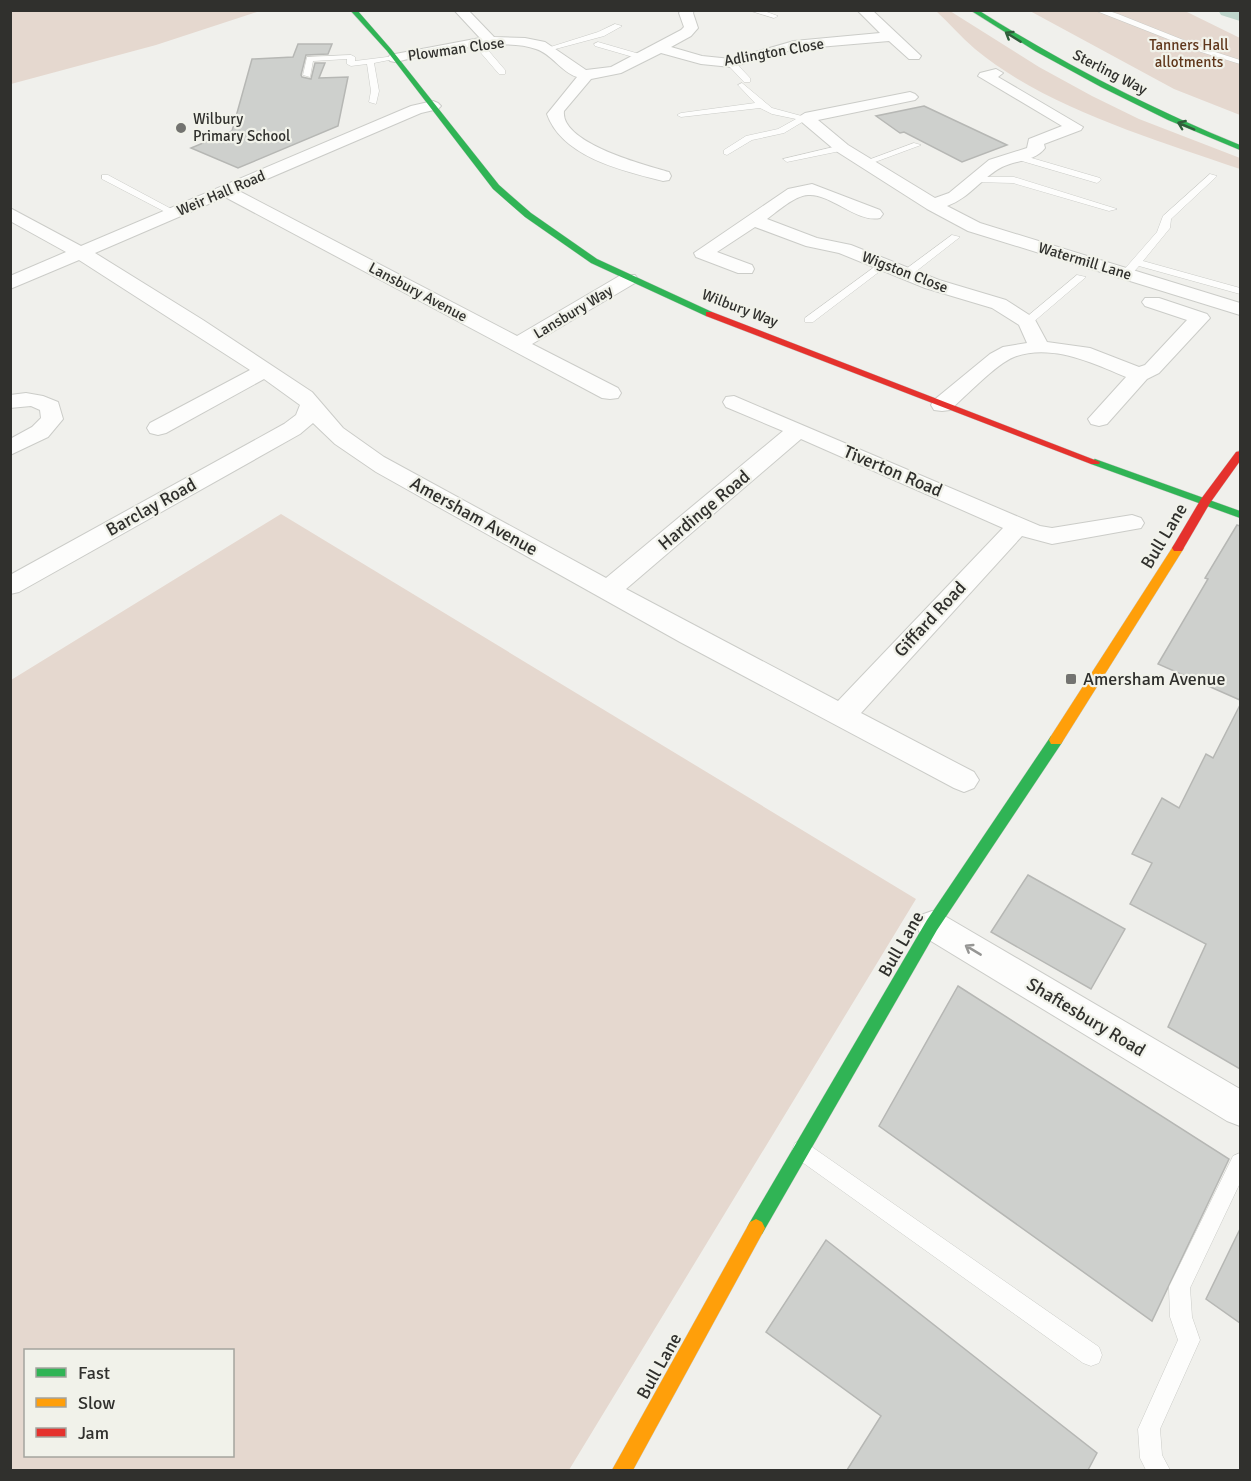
<svg xmlns="http://www.w3.org/2000/svg" width="1251" height="1481" font-family="Signika,sans-serif">
  <rect width="100%" height="100%" fill="#f0f0ec"/>
  <path fill="#e5d8cf" fill-rule="evenodd" d="M11,10H260V11L156,45L11,84Z
    M936,11H950L1039,67L1092,96L1139,119L1240,158V169C1154,139 1046,108 975,49C961,37 949,23 936,11Z
    M1030,11H1185L1240,38V115L1174,89Z
    M281,514L916,899L569,1470H11V680ZM232,1350V1456H26V1350Z"/>
  <g fill="none" stroke-linecap="round" stroke-linejoin="round">
    <path fill="#bed5cb" fill-rule="evenodd" d="M1218,10H1240V21L1221,15Z"/>
  </g>
  <path fill="#ced0cd" stroke="#b6b7b4" stroke-width="1.5" d="M298,44H332L328,54L306,55L301,75L302,77L311,79L315,63H325L319,78L348,77L338,126L238,168L191,148L232,131L252,59L293,57Z
    M924,106L1007,145L962,162L904,132L900,133L876,116Z
    M1237,525L1240,526V700L1158,664L1208,579L1205,578Z
    M1240,705V1069L1168,1027L1206,944L1130,904L1152,863L1132,854L1162,798L1179,808L1206,754L1213,758Z
    M1028,875L1125,929L1091,989L991,932Z
    M958,986L1229,1159L1152,1321L879,1126Z
    M1240,1229V1323L1206,1299Z
    M826,1240L1097,1453L1088,1470H847L881,1416L766,1332Z"/>
  <g fill="none" stroke-linecap="round" stroke-linejoin="round">
    <g stroke="#cbccc8" stroke-width="1">
      <path id="lane" d="M748,10H761L778,16L774,18Z
        M1094,10H1106L1118,14L1206,49L1240,60V64L1201,52Z
        M615,24L622,26L604,36L548,51L544,49L598,32Z
        M475,42H481L505,70V74H499L475,46Z
        M598,42L643,55L644,57L640,59L595,46L594,44Z
        M351,55L355,57V61L395,56L399,58L374,63L379,91L376,104L369,102L371,91L367,64L351,66L347,64V59L313,61L310,77L303,75L307,57Z
        M728,61H734L750,78V82H744L728,65Z
        M742,83L772,108L809,118L784,133L752,140L727,155L724,154V150L746,136L778,129L796,119L772,114L760,108L681,117L677,115L681,113L755,103L738,85Z
        M914,143L921,145L867,165L860,163Z
        M842,145L846,148L845,150L787,162L783,159Z
        M1018,154L1100,178L1101,180L1097,183L1015,159L1014,157Z
        M1210,174L1217,176L1171,219L1170,228L1143,261L1240,288V294L1139,266L1130,276H1122V272L1157,232L1163,216Z
        M102,175H108L179,213L171,215L102,179Z
        M977,177H1014L1117,209L1109,211L1013,183L974,182L973,180Z
        M952,235L960,237L910,276H902V272Z
        M880,263L888,265L813,322H805V318Z
        M1077,275L1086,277L1031,324H1023V320Z
        M802,1140L1099,1347L1102,1355L1099,1363L1091,1366L1083,1363L795,1157L792,1150L795,1143Z
        M1240,1153V1183L1190,1288L1192,1317L1200,1340L1160,1429L1162,1455L1170,1470H1146L1140,1458L1138,1429L1178,1340L1170,1317L1169,1287L1233,1156Z"/>
    </g>
    <g stroke="#cbccc8" stroke-width="2">
      <path id="street" d="M454,10H468L494,37L525,38L545,42L586,70L611,67L681,30L684,27L679,13L681,10H694L693,13L698,28L691,36L671,47L702,56L731,59L794,41L880,33L857,10H872L921,56L919,59H909L889,41L795,49L731,67L701,64L661,53L621,73L591,79L564,111C560,143 645,165 669,172L671,176L669,180L663,181C623,171 562,157 547,114L577,77C561,72 552,54 536,49C501,36 431,54 395,62L390,61L388,58L390,55L480,38Z
        M996,69L1003,73L998,77L1083,127L1081,130L1044,144L1045,148C1036,161 1016,160 1002,167C982,177 970,198 947,206L980,223L1240,303V315L968,231L927,209L836,151L797,118L805,113L910,92L915,94L918,97L915,100L818,120L848,145L935,198L949,193L989,160L1027,148L1029,139L1062,126L978,76L980,73Z
        M433,101L438,103L441,106L438,109L421,113L239,191L517,336L621,275H635L638,279L635,283L532,344L618,388L621,393L618,398L610,399L602,398L225,197L95,253L203,320L312,392L343,428L384,457L606,578L783,431L726,407L723,402L726,397L734,396L1040,526L1052,528L1132,515L1141,518L1144,523L1141,528L1052,544L1022,536L861,713L974,772L979,780L974,788L964,792L954,788L680,642L376,472L335,444L313,423L300,434L19,592L10,594V575L284,424L296,415L300,405L264,379L166,433L158,435L150,433L147,428L150,423L250,370L79,260L10,289V276L66,252L10,221V208L81,246L411,106ZM801,439L1003,528L838,701L626,589Z
        M812,184L880,210L883,214L880,218C857,223 830,193 808,195C794,196 778,211 767,219L817,238L851,245L939,280L1006,300L1034,318L1047,342L1090,348L1139,367L1145,365L1187,320L1145,306L1142,302L1145,298H1159L1207,314L1210,318L1159,373L1147,379L1107,424L1099,426L1091,424L1088,419L1126,377C1093,363 1051,343 1014,357C996,364 966,396 950,410L942,411L934,410L931,405L934,400L990,354L1003,347L1027,343L1019,325L992,308L925,288L839,253L806,246L755,227L717,252L752,265L754,269L752,273H738L696,257L694,253L788,189Z
        M26,393L43,396L58,402L63,419L48,437L10,455V439L32,427L41,418L40,410L31,406L10,408V395Z
        M932,911L943,915L1240,1089V1126L1227,1121L921,935L916,925L921,915Z"/>
    </g>
    <g stroke="#cbccc8" stroke-width="1">
      <path id="fast" d="M350,10H357L391,49L499,185L531,213L597,259L712,312V316H706L591,263L525,217L493,189L387,51Z
        M970,10H978C1062,63 1149,108 1240,145V150L1168,120L1101,87L1035,51Z
        M1095,459L1240,511V518L1091,464L1090,462Z
        M1056,735L1061,736L1063,740L1061,744L937,930L762,1234L756,1237L750,1234L747,1228L750,1222L927,920L1051,736Z"/>
    </g>
    <g stroke="#cbccc8" stroke-width="1">
      <path id="slow" d="M1178,544L1184,548L1061,744H1051L1049,740L1051,736L1174,545Z
        M756,1219L762,1222L765,1228L762,1234L633,1470H612L750,1222Z"/>
    </g>
    <g stroke="#cbccc8" stroke-width="1">
      <path id="jam" d="M706,312H712L1100,462L1099,464H1091L706,316Z
        M1240,451V461L1210,503L1182,551H1174L1172,548L1201,499L1236,452Z"/>
    </g>
    <use href="#lane" fill="#fdfdfc" fill-rule="evenodd"/>
    <use href="#street" fill="#fdfdfc" fill-rule="evenodd"/>
    <use href="#fast" fill="#30b455" fill-rule="evenodd"/>
    <use href="#slow" fill="#ff9f0a" fill-rule="evenodd"/>
    <use href="#jam" fill="#e5322d" fill-rule="evenodd"/>
  </g>
  <defs><path id="oneway-shaft" d="M-6 0H5M1.5-3L5.5 0L1.5 3" fill="none" stroke-width="1.6" stroke-linecap="round" stroke-linejoin="round" transform="scale(1.5)"/></defs>
  <g stroke="#305e3b">
    <use href="#oneway-shaft" transform="translate(1013 37) rotate(-148)"/>
    <use href="#oneway-shaft" transform="translate(1186 126) rotate(-157)"/>
  </g>
  <use stroke="#969694" href="#oneway-shaft" transform="translate(973 950) rotate(-149)"/>
  <g fill="#737370" stroke="#f1f2ea" stroke-width="2">
    <circle cx="181" cy="128" r="6"/>
    <rect x="1065" y="673" width="12" height="12" rx="3"/>
  </g>
  <g text-anchor="middle" dominant-baseline="central" stroke-width="4.5" stroke-linejoin="round" paint-order="stroke">
    <g font-size="15" fill="#60381c" stroke="#f1f2ea">
      <text x="1189" y="45">Tanners Hall<tspan x="1189" dy="17">allotments</tspan></text>
    </g>
    <g font-size="15" fill="#30302d" stroke="#f1f2ea">
      <text transform="translate(456 49) rotate(-8)">Plowman Close</text>
      <text transform="translate(774 52) rotate(-10)">Adlington Close</text>
      <text transform="translate(1110 72) rotate(27)">Sterling Way</text>
      <text transform="translate(221 193) rotate(-23)">Weir Hall Road</text>
      <text transform="translate(1085 261) rotate(17)">Watermill Lane</text>
      <text transform="translate(905 272) rotate(21)">Wigston Close</text>
      <text transform="translate(418 292) rotate(28)">Lansbury Avenue</text>
      <text transform="translate(740 308) rotate(21)">Wilbury Way</text>
      <text transform="translate(573 312) rotate(-31)">Lansbury Way</text>
    </g>
    <g font-size="15" fill="#30302d" stroke="#f1f2ea" text-anchor="start">
      <text x="193" y="119">Wilbury<tspan x="193" dy="17">Primary School</tspan></text>
    </g>
    <g font-size="18" fill="#30302d" stroke="#f1f2ea">
      <text transform="translate(893 471) rotate(23)">Tiverton Road</text>
      <text transform="translate(151 507) rotate(-29)">Barclay Road</text>
      <text transform="translate(704 510) rotate(-40)">Hardinge Road</text>
      <text transform="translate(474 516) rotate(29)">Amersham Avenue</text>
      <text transform="translate(1164 536) rotate(-59)">Bull Lane</text>
      <text transform="translate(930 619) rotate(-47)">Giffard Road</text>
      <text transform="translate(901 944) rotate(-60)">Bull Lane</text>
      <text transform="translate(1086 1017) rotate(31)">Shaftesbury Road</text>
      <text transform="translate(659 1366) rotate(-61)">Bull Lane</text>
    </g>
    <g font-size="18" fill="#30302d" stroke="#f1f2ea" text-anchor="start">
      <text x="1083" y="679">Amersham Avenue</text>
    </g>
  </g>
  <rect width="1251" height="1481" fill="none" stroke="#30302d" stroke-width="24"/>
  <rect x="24" y="1349" width="210" height="108" fill="#f1f2ea" stroke="#a4a49e" stroke-width="1.5"/>
  <rect x="36" y="1368" width="30" height="9" fill="#30b455" stroke="#a4a49e" stroke-width="1.5"/>
  <text x="78" y="1379" font-size="18" fill="#30302d">Fast</text>
  <rect x="36" y="1398" width="30" height="9" fill="#ff9f0a" stroke="#a4a49e" stroke-width="1.5"/>
  <text x="78" y="1409" font-size="18" fill="#30302d">Slow</text>
  <rect x="36" y="1428" width="30" height="9" fill="#e5322d" stroke="#a4a49e" stroke-width="1.5"/>
  <text x="78" y="1439" font-size="18" fill="#30302d">Jam</text>
</svg>
